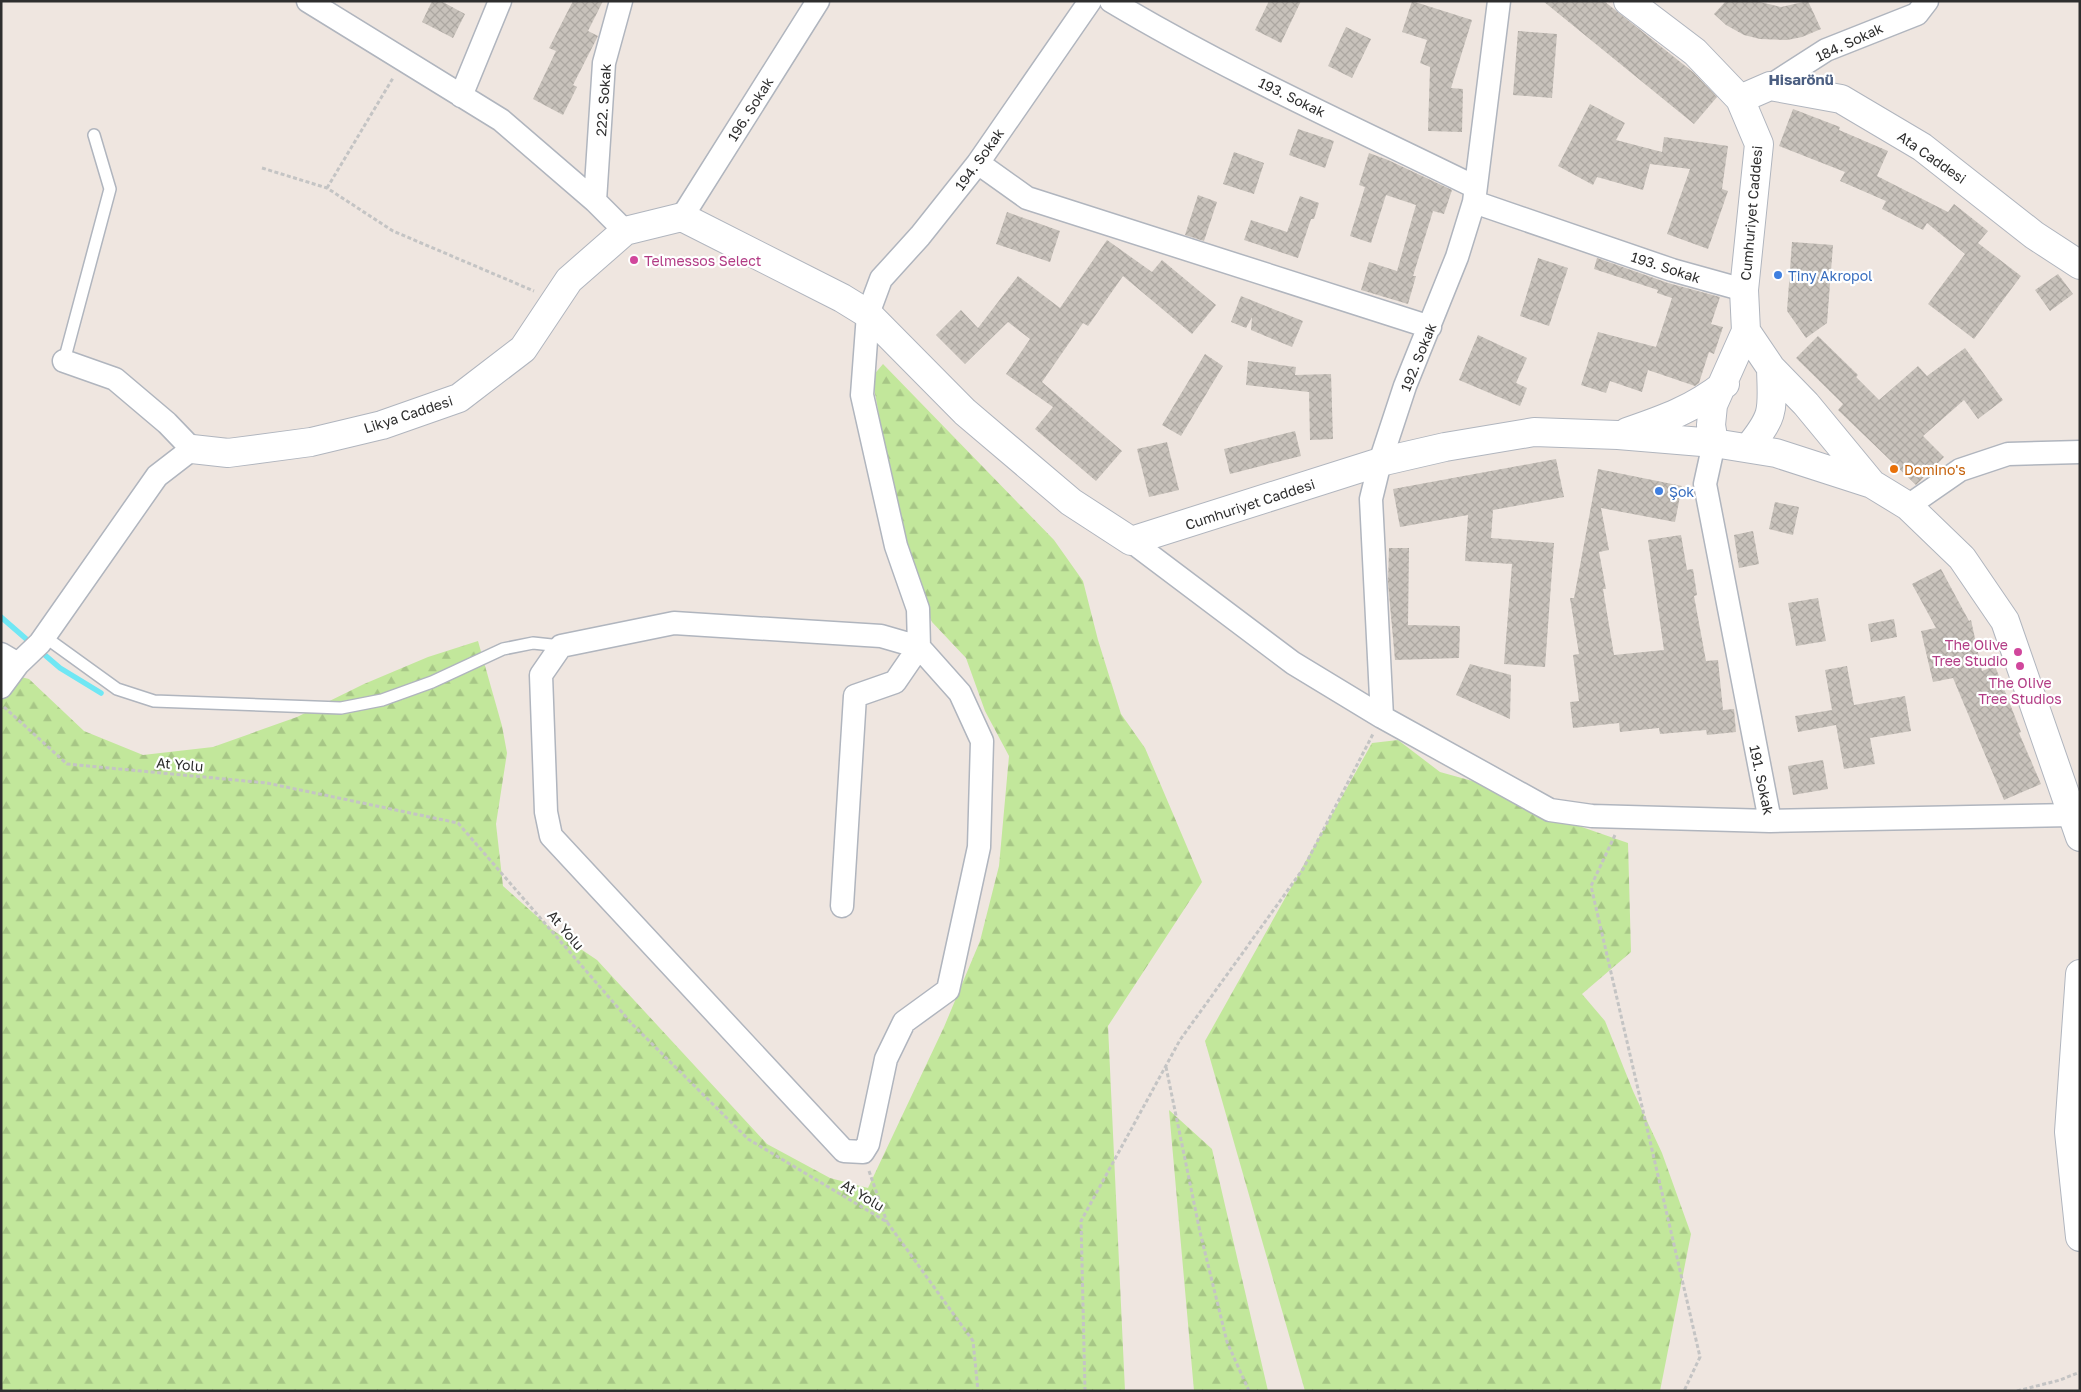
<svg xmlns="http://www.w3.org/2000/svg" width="2081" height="1392" font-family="'Golos Text',sans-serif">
  <defs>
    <pattern id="forest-firs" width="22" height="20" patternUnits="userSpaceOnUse" patternTransform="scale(1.25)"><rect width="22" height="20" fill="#c2e79b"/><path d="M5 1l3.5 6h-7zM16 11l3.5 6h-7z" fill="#a7c686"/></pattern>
    <pattern id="building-cross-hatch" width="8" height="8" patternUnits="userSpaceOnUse" patternTransform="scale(1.25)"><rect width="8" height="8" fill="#c8c2bb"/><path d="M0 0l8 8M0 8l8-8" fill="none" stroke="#aca7a1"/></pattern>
  </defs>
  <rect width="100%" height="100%" fill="#efe6e0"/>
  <path fill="url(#forest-firs)" d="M883,364L1054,540L1083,581L1098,640L1121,714L1145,748L1202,882L1108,1026L1125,1391H1V672L29,679L84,731L143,755L213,747L297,717L364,684L428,657L478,641L502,726L507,753L496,824L503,886L551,929L597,960L767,1144L830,1178L868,1188L944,1027L980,941L999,866L1009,756L985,711L966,658L932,622L906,562L872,377Z
    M1398,740L1440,772L1494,787L1521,806L1628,843L1631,952L1582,994L1605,1021L1633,1091L1662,1153L1691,1234L1660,1391H1305L1205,1041L1372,743Z
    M1169,1110L1212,1149L1268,1391H1194Z"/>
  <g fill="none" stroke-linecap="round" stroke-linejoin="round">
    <path stroke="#70e7f4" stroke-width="5.5" d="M1,617L32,644
      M39,650L60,668L101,693"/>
  </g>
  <path fill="url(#building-cross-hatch)" d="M432,1H441L465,14L453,38L422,22Z
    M573,1H603L588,31L598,36L573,85L577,87L563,115L533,99L556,51L549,48Z
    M1269,1H1301L1281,43L1255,30Z
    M1412,1L1472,20L1451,88L1463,89L1462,132L1428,131L1430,67L1420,63L1427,40L1402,32Z
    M1543,1H1604L1694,73L1717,97L1694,124Z
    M1726,1H1756L1781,7L1808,1L1821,29L1802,37L1787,40L1760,39L1744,35L1726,25L1714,14Z
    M1346,27L1371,39L1352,78L1328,66Z
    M1518,31L1557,34L1552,98L1513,95Z
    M1590,104L1625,123L1616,140L1662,152L1664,137L1728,146L1722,189L1728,191L1708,249L1667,234L1690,169L1650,164L1643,190L1597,177L1593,185L1558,166Z
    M1793,109L1840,127L1839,130L1888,151L1877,176L1948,212L1954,204L1988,231L1978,243L2021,276L1974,339L1928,304L1965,254L1927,223L1923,230L1882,209L1886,201L1840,181L1845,172L1779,146Z
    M1298,129L1334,141L1325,168L1289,155Z
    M1234,152L1264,163L1254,194L1223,184Z
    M1369,153L1388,160L1452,190L1444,214L1433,211L1413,276H1416L1408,304L1361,290L1369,262L1397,271L1416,205L1386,195L1371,243L1350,236L1365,187L1359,185Z
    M1198,195L1217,202L1204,241L1185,235Z
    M1300,196L1319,203L1314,219H1311L1298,258L1244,240L1251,220L1287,232Z
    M1007,212L1060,231L1050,262L996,244Z
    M1107,240L1152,272L1162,260L1216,305L1192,334L1123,276L1088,326L1083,323L1042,382L1122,451L1096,481L1035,429L1053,407L1006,374L1030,339L1008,322L965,364L936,335L961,310L978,328L1018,276L1060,308Z
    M1792,242L1833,245L1827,323L1806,338L1787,311Z
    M1538,258L1568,268L1549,326L1520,316Z
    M1597,258L1668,283L1720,297L1711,324L1723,327L1714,354L1709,352L1699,383L1695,386L1648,370L1642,392L1610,381L1606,393L1581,385L1598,332L1656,347L1672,298L1657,293L1658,290L1594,269Z
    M2058,274L2073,294L2050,311L2035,290Z
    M1241,296L1303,321L1292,347L1251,330L1252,317L1246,328L1231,322Z
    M1478,335L1527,358L1516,383L1527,388L1520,406L1459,380Z
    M1818,336L1858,375L1856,377L1879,400L1918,366L1927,376L1965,348L2003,400L1978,419L1964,400L1923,436L1944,457L1916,485L1838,410L1843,404L1796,358Z
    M1205,354L1223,366L1181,436L1162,425Z
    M1248,361L1296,367L1295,375L1331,374L1333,439L1310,440L1309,392L1246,385Z
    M1295,431L1301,456L1230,474L1224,449Z
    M1167,442L1179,490L1149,497L1137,449Z
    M1556,459L1564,497L1493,510L1491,538L1554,543L1545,667L1504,664L1512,564L1465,561L1468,515L1400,527L1393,489Z
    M1598,469L1682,486L1675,522L1601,508L1609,550L1599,552L1606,589H1603L1614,655L1664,650L1648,540L1681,535L1687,570L1693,569L1697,595L1694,596L1706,661L1718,660L1723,710L1734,709L1736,732L1707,735L1706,730L1660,734L1659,728L1620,732L1619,723L1573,728L1570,702L1579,701L1573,655L1579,654L1570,598H1574Z
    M1775,502L1799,507L1793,535L1769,529Z
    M1753,531L1759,564L1739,568L1734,535Z
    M1389,548H1409L1408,625L1460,626L1459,658L1395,660L1388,583Z
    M1941,569L1969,621L1971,620L1982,671L1995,666L2021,732L2019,733L2041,784L2004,800L1953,678L1933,682L1921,631L1936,628L1912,584Z
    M1818,598L1826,641L1796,646L1788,603Z
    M1894,619L1897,637L1871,642L1868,624Z
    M1470,664L1511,675L1510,719L1456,695Z
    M1847,666L1854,705L1905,696L1911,731L1870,738L1875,764L1844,769L1836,725L1798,732L1795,716L1832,710L1825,670Z
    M1823,760L1828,789L1793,795L1788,766Z"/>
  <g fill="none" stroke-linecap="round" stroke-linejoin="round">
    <g stroke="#b0b5be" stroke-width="14">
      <path id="lane" d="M64,361L110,189L94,135
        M45,637L117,689L154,701L341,708L382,700L432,682L503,649L533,643L561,646"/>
    </g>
    <g stroke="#b0b5be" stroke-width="25">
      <path id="street" d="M308,1L501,120L595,201L625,231
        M1111,1C1228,71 1353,127 1475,187
        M1770,86L1826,50L1917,14L1927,1
        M461,96L500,1
        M978,163L1027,198L1430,327
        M595,201L604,63L621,1
        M1474,202L1672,270L1744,290
        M682,217L818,1
        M1714,443L1705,484L1770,821L2073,815L2080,813
        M1908,506L1960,470L2008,454L2080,452
        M1131,541L1293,663L1382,717L1550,810L1592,816L1770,821
        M674,623L881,636L919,647L960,693L982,741L979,847L948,990L904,1022L886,1059L868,1144L863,1152L844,1151L551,836L546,812L541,675L561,646Z
        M1,654L18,664L40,643L157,476L192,449L167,423L115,379L64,361
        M1,687L18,664
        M1382,717L1371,499L1380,462L1405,386L1457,257L1474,202L1499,1
        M842,906L855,696L895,682L919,647L918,609L896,546L862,395L868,314L881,279L920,236L978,163L1090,1"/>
    </g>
    <g stroke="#b0b5be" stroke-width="30">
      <path id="secondary" d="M1628,1L1695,52L1740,99L1759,144L1744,290L1746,331L1713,405L1711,425L1714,443
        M1740,99L1770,86L1841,99L1922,147L2034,235L2080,265
        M1746,331L1771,368L1806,404L1872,484
        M1627,432C1665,419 1693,409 1725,384
        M1749,447C1776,414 1772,409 1771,368
        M192,449L228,453L311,442L382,425L459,398L523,349L569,280L625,231L682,217L842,298L868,314L965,412L1071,502L1131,541L1380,462L1445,447L1534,432L1618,435L1714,443L1776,453L1872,484L1908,506L1962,558L2005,621L2080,837
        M2080,974L2069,1132L2080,1237"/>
    </g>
    <path stroke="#c4c4c4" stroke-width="3" stroke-dasharray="4 2.5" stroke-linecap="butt" d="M262,168L327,188L393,231L534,291
      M327,188L393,78
      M4,707L67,764L267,783L458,823L633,1025L748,1139L887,1222L973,1341L978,1391
      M1615,835L1591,886L1700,1357L1684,1391
      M1166,1067L1200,1232L1227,1342L1249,1391
      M869,1171L887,1222
      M1085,1391L1081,1221L1180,1040L1303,869L1373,734
      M2017,1391L2060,1380L2080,1372"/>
    <use href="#lane" stroke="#fff" stroke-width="11"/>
    <use href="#street" stroke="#fff" stroke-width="22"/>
    <use href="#secondary" stroke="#fff" stroke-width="28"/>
  </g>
  <g fill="#d1479c" stroke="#fff" stroke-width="2">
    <circle cx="634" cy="260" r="5"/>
    <circle cx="2018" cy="652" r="5"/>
    <circle cx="2020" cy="666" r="5"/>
  </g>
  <g fill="#3f7fe0" stroke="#fff" stroke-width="2">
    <circle cx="1778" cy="275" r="5"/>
    <circle cx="1659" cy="491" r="5"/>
  </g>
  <circle fill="#e8710a" stroke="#fff" stroke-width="2" cx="1894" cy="469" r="5"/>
  <g text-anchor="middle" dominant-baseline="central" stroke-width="4.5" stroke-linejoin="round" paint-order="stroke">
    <g font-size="14" fill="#2e2e2e" stroke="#fff">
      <text transform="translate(1849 42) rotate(-25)">184. Sokak</text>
      <text transform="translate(1292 97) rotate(26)">193. Sokak</text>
      <text transform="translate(603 100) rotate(-86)">222. Sokak</text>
      <text transform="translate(750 109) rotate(-58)">196. Sokak</text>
      <text transform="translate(1932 157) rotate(35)">Ata Caddesi</text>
      <text transform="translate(979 159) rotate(-54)">194. Sokak</text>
      <text transform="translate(1751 213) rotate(-85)">Cumhuriyet Caddesi</text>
      <text transform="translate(1666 267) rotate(18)">193. Sokak</text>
      <text transform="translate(1418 357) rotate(-68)">192. Sokak</text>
      <text transform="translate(408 414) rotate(-18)">Likya Caddesi</text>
      <text transform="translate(1250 504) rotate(-18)">Cumhuriyet Caddesi</text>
      <text transform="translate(180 764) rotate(5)">At Yolu</text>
      <text transform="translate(1762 780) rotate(78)">191. Sokak</text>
      <text transform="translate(566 930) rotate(49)">At Yolu</text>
      <text transform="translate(863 1195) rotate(31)">At Yolu</text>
    </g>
    <g font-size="14" fill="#b23c85" stroke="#fff" text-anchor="start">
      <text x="644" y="260">Telmessos Select</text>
      <text x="2008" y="644" text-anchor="end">The Olive<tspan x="2008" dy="16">Tree Studio</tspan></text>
      <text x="2020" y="682" text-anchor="middle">The Olive<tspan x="2020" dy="16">Tree Studios</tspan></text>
    </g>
    <g font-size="14" fill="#366cbe" stroke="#fff" text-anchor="start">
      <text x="1788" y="275">Tiny Akropol</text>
      <text x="1669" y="491">Şok</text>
    </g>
    <g font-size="14" fill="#c56008" stroke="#fff" text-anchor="start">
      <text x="1904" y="469">Domino's</text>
    </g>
    <g font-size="15" font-weight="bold" fill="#4b5e81" stroke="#fff">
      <text x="1801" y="79">Hisarönü</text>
    </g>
  </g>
  <rect width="2081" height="1392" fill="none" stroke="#2e2e2e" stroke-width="5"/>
</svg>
